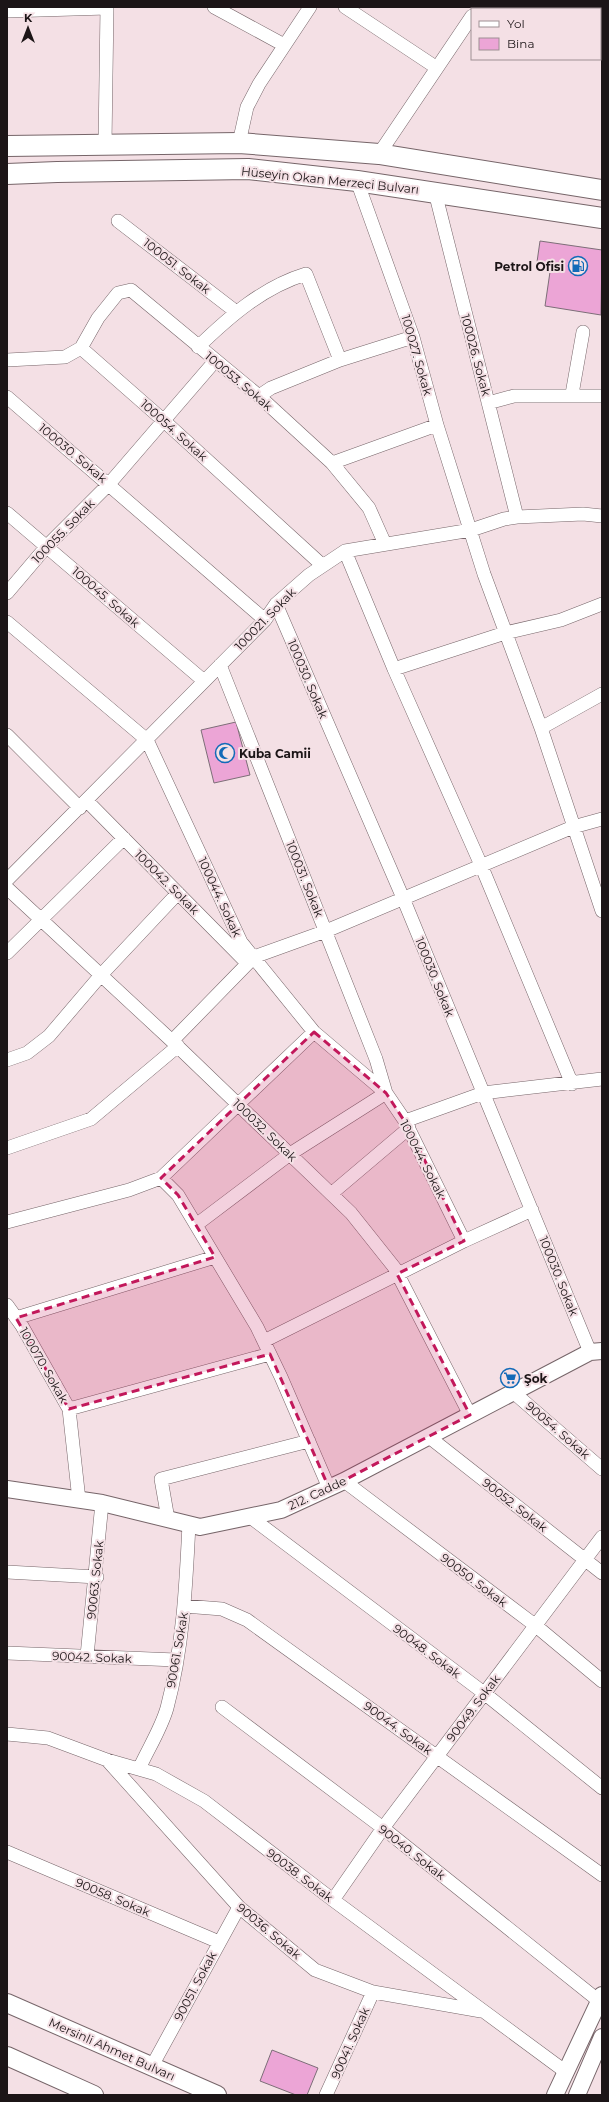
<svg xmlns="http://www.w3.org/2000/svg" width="609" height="2102" font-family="Montserrat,sans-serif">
  <rect width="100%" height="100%" fill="#f4e0e5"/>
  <path fill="#eca5d6" stroke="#7d6e78" d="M540,241L602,250L601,315L545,306L551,265L537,262Z
    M236,722L250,775L214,783L201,730Z
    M272,2050L318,2068L307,2095H296L260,2081Z"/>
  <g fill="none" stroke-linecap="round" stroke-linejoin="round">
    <g stroke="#766569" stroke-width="14">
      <path id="minor" d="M214,7L284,45
        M345,7L437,68
        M581,7L585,9
        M7,11L107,8
        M600,17L602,18
        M239,143L247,107L259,84L310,7
        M105,144L107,7
        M379,154L472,16
        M357,181L413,337L437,425L484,574L541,728L602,911
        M435,192L517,517
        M118,221L235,311
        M198,347C229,317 263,287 306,274L340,360
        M81,348L98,318L118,293L131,290L259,396L332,463L369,508L385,544
        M81,348L163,420L322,565
        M7,360L65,357L81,348
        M572,394L583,332
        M259,396L271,388L340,360L413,337
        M7,397L265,620
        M488,403L514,396H602
        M332,463L437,425
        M7,513L204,681
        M345,551L394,669L481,865L572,1084
        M7,593L47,546L109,484L215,361
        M276,604L403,898L590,1352
        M7,622L147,740L241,942L314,1032L386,1093L405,1121L464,1241
        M394,669L505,633L561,620L602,604
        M541,728L602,694
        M7,735L80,808
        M87,801L247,963
        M7,880L265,620L276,604L309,575L345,551L471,530L504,519L517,517L583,514L602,516
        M7,888L172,1041L351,1213L394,1267L470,1415
        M7,953L124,838
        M172,1041L254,957L326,931L573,827L602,819
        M7,1060L27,1053L49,1036L101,975L178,893
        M405,1121L483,1093L602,1079
        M7,1148L91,1119L178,1046
        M161,1178L178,1195L257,1327L281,1377L329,1488
        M331,1194L409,1128
        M7,1222L129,1190L161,1178L314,1032
        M196,1225L290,1154L386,1093L376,1059L220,665
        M7,1305L22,1326L69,1409L79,1500
        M16,1318L215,1257
        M264,1341L464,1241L532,1210
        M513,1392L602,1469
        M69,1409L270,1354
        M429,1437L602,1573
        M344,1481L536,1626L602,1681
        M249,1516L484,1693L602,1788
        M168,1519L161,1479L309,1441
        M7,1572L97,1577
        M184,1606L222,1609L247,1620L602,1875
        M7,1653L176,1660
        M87,1656L102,1503
        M222,1707L383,1828L599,2001
        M7,1734L48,1738L107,1760L156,1774L204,1801L333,1900L566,2072
        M107,1760L239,1907L315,1970L373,1992L481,2011
        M139,1769C148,1749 161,1729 167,1708C183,1648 186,1586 189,1524
        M7,1852L219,1942
        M333,1900L383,1828L602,1537
        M152,2066L239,1907
        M326,2095L373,1992"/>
    </g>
    <g stroke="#766569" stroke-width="18">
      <path id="tertiary" d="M7,1489L102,1503L200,1527L281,1510L344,1481L590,1352L602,1351
        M555,2095L602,1995
        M577,2095L602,2037"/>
    </g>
    <g stroke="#766569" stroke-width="20">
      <path id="secondary" d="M7,2003L217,2095
        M7,2056L94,2095"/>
    </g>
    <g stroke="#766569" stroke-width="22">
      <path id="primary" d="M7,146L239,143L379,154L602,190
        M7,174L57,172L248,169L357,181L602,218"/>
    </g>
    <use href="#minor" stroke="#fff" stroke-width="13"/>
    <use href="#tertiary" stroke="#fff" stroke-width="16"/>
    <use href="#secondary" stroke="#fff" stroke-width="18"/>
    <use href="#primary" stroke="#fff" stroke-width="20"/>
  </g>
  <path fill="#c2185b" fill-opacity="0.2" stroke="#c2185b" stroke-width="3" stroke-dasharray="8 5" stroke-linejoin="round" d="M314,1032L386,1093L409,1128L464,1241L397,1274L470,1415L329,1488L270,1354L69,1409L16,1318L215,1257L178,1195L161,1178Z"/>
  <defs>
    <g id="fuel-ring" transform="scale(1)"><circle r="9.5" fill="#f4e0e5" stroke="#126ab8" stroke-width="1.5"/><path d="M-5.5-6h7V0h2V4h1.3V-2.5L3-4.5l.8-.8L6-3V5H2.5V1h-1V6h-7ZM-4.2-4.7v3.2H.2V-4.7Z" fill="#126ab8"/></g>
    <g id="mosque-ring" transform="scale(1)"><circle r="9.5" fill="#f4e0e5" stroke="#126ab8" stroke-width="1.5"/><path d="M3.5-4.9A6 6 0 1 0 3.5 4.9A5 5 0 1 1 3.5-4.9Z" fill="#126ab8"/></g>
    <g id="supermarket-ring" transform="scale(1)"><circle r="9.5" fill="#f4e0e5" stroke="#126ab8" stroke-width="1.5"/><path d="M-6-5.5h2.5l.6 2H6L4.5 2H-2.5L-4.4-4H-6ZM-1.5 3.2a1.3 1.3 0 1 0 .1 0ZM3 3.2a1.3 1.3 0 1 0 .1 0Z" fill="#126ab8"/></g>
  </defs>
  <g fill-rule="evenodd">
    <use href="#fuel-ring" x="578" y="266"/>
    <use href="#mosque-ring" x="225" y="753"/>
    <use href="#supermarket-ring" x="510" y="1378"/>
  </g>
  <g text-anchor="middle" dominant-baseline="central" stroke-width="4" stroke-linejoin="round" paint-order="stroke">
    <g font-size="12" fill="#1c1517" stroke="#f4e0e5">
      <text transform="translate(330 180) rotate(6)">Hüseyin Okan Merzeci Bulvarı</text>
      <text transform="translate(177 266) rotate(38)">100051. Sokak</text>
      <text transform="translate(417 355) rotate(74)">100027. Sokak</text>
      <text transform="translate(476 355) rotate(75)">100026. Sokak</text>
      <text transform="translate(239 381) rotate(40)">100053. Sokak</text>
      <text transform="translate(174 430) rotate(42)">100054. Sokak</text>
      <text transform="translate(73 453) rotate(40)">100030. Sokak</text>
      <text transform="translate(63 531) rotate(-46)">100055. Sokak</text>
      <text transform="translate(106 597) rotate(41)">100045. Sokak</text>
      <text transform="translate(265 619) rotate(-46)">100021. Sokak</text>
      <text transform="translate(308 679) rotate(67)">100030. Sokak</text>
      <text transform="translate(305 879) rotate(68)">100031. Sokak</text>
      <text transform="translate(167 882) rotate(45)">100042. Sokak</text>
      <text transform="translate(220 897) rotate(65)">100044. Sokak</text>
      <text transform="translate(435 977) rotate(68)">100030. Sokak</text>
      <text transform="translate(265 1130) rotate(44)">100032. Sokak</text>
      <text transform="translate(423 1159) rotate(63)">100044. Sokak</text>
      <text transform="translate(559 1276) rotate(68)">100030. Sokak</text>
      <text transform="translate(44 1365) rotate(60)">100070. Sokak</text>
      <text transform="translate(558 1430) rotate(41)">90054. Sokak</text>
      <text transform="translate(317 1493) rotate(-25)">212. Cadde</text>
      <text transform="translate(515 1505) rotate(38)">90052. Sokak</text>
      <text transform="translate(95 1580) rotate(-84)">90063. Sokak</text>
      <text transform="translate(474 1580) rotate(37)">90050. Sokak</text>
      <text transform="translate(177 1650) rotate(-80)">90061. Sokak</text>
      <text transform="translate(427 1651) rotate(37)">90048. Sokak</text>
      <text transform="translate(92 1657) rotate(2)">90042. Sokak</text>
      <text transform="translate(473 1708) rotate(-53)">90049. Sokak</text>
      <text transform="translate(398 1728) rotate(36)">90044. Sokak</text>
      <text transform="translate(412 1852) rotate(38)">90040. Sokak</text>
      <text transform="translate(300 1875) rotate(37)">90038. Sokak</text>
      <text transform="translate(113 1897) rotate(23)">90058. Sokak</text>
      <text transform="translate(269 1931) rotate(40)">90036. Sokak</text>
      <text transform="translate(195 1986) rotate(-62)">90051. Sokak</text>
      <text transform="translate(350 2043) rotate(-66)">90041. Sokak</text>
      <text transform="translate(112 2049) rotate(24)">Mersinli Ahmet Bulvarı</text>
    </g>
    <g font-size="12" font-weight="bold" fill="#1c1517" stroke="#f4e0e5" text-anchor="start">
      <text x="564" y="266" text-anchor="end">Petrol Ofisi</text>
      <text x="239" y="753">Kuba Camii</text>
      <text x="524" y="1378">Şok</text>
    </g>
  </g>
  <rect width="609" height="2102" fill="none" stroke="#1c1517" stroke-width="16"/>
  <rect x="471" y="8" width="130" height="52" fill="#f4e0e5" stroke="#9e8f93"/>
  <rect x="479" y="21" width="20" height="6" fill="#ffffff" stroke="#9e8f93"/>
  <text x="507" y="28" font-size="12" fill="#1c1517">Yol</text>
  <rect x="479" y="38" width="20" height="12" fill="#eca5d6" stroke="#9e8f93"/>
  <text x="507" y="48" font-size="12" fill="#1c1517">Bina</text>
  <g transform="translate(28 28)" stroke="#f4e0e5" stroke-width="3" paint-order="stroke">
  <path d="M0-3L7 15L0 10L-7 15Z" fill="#1c1517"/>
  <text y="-6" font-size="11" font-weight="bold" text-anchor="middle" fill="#1c1517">K</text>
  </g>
</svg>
